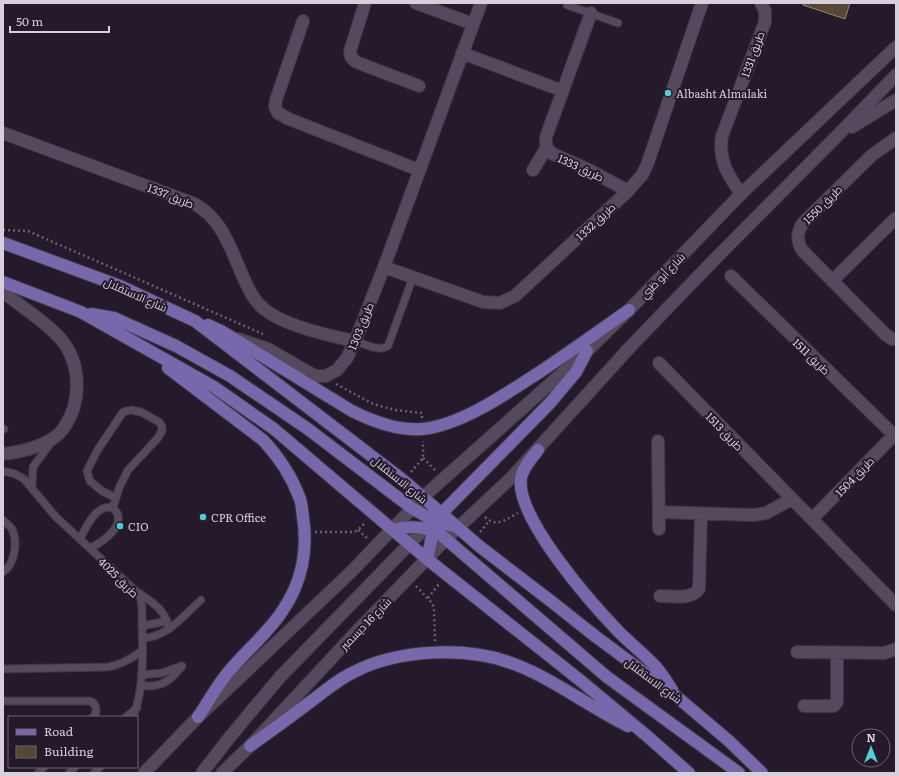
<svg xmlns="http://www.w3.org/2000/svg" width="899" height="776" font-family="Literata,Cairo,serif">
  <rect width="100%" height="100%" fill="#251a2b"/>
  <path fill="#564834" stroke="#968671" d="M803,3H850L845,19L803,5Z"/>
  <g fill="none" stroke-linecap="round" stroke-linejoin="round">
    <g stroke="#3e3643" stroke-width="9">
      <path id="lane" d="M567,5L618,23
        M355,341C365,344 378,352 388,346L413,277
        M3,429H4
        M3,471L15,474L24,479L56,517L137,592L141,599L142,609C142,643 146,685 133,717
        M32,487L33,467L52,441
        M113,508L119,488L128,470L157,439L162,431V426L159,422L141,412L131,410L123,412L97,451L87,471L90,481L102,491L116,498
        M3,520C6,523 10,526 12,529C18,542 15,564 3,572
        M80,539C86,527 97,503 113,508C130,523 103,542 90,548
        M139,593C154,604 165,609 169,629
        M142,626L167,621
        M142,638C167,638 183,616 201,600
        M3,669L108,667C121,665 131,659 142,651
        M141,675L162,673L181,666
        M142,686C161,687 170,682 182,666
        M3,701H90C97,704 98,712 93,717
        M126,717L137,708
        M38,773L44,767
        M69,773L75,767
        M94,773L100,767"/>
    </g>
    <g stroke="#3e3643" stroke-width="14">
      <path id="street" d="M365,3L350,51L351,57L356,62L419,86
        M416,3L473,24
        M591,13L546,137C545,145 547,150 553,154L591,171L628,191
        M303,21L276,100L275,107L278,113L289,119L419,170
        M462,53L563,91
        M3,133L195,204C223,220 231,250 244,279C249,290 254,301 264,309C283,325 330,336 355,341
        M896,138L871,156L803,223C797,232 796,240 802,250L885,334L892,339H896
        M533,170L547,147
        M741,194C728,175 718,160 722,136L765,22V11L761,3
        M384,267L483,302L500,303L515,296L628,191L642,175L647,165L702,3
        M731,276L894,435
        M832,281L896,218
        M3,292C19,305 53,327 64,343C81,367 81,402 65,426C62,431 57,436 52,439C38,448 20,452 3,454
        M238,339L268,349L315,376H326L337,370L347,358L355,341L384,267L481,3
        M659,363L896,605
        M658,441L659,529
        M659,512L753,515L766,513L792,499
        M812,519L896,433
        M660,596C672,596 691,600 699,589L701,514
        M797,652L884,653L896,649
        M804,706H834L837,702V652"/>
    </g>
    <g stroke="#3e3643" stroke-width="14">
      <path id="secondary" d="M852,127L896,100
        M144,773L198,717L351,572L423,497L587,351L629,310L741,194L896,47
        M202,773L229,738L280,677L425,528L429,521
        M222,773L250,746L357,631L446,539L513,476L632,345L714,260L837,136L896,75"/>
    </g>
    <g stroke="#3e3643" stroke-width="14">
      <path id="primary" d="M3,243L120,286L195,321L403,480L479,546L552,602L595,636L677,697L729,741L762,773
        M3,282L81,312L214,387L274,429L427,559L581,681L647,736L689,773
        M91,314L114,318L176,346L230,376L308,429L413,509L437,522L457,527
        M208,325L223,332L352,411C372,421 399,431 422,429C457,426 500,398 529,379C563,357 596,333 629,310
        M168,368L263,440C278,456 292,477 300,499C302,504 302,511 303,517C308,549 302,582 283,610C269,632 248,649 231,669C218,683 209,701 198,717
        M538,450C532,458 523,467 521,478C515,517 592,604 619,632C631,644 645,655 656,667C662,674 667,682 672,690
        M393,530C410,525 424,526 440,534L607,677L739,773
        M427,559L433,531L442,513L550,403L576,372L587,351
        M250,746C269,732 288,719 306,705C322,694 336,680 354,672C398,649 468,646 514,664C554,679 589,707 628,726"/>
    </g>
    <path stroke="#6a606f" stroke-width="2.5" stroke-dasharray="2 3" stroke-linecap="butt" d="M3,230L28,231L263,334
      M336,384L373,404L395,410L422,413V418
      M423,458L436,471
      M411,472L423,458V441
      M485,517C496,528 507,519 518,513
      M358,530L368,539
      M315,532H354L358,530L366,522
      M480,532L489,521
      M416,586L432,603L434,608L435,642
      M428,598L439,584"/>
    <use href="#lane" stroke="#56495d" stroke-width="7"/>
    <use href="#street" stroke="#56495d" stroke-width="12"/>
    <use href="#secondary" stroke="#56495d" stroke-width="12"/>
    <use href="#primary" stroke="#7668aa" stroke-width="12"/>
  </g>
  <g fill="#52ccd6" stroke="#251a2b" stroke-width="1.5">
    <circle cx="668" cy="93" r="4"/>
    <circle cx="203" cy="517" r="4"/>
    <circle cx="120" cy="526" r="4"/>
  </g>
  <g text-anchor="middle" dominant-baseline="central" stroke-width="4" stroke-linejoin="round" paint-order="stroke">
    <g font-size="11" fill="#d7d0db" stroke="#251a2b">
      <text transform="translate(752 54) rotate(-70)">طريق 1331</text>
      <text transform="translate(581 167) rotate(25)">طريق 1333</text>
      <text transform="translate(171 195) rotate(21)">طريق 1337</text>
      <text transform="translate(822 204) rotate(-45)">طريق 1550</text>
      <text transform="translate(595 221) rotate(-43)">طريق 1332</text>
      <text transform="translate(662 275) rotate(-46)">شارع أبو ظبي</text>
      <text transform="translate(136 294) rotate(24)">شارع الاستقلال</text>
      <text transform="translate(360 326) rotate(-68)">طريق 1303</text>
      <text transform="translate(812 356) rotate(44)">طريق 1511</text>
      <text transform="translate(725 431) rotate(46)">طريق 1513</text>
      <text transform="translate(854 476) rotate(-46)">طريق 1504</text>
      <text transform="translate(400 479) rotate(39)">شارع الاستقلال</text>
      <text transform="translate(119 577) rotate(45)">طريق 4025</text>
      <text transform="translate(365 623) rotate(-46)">شارع 16 ديسمبر</text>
      <text transform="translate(654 680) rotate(37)">شارع الاستقلال</text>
    </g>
    <g font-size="11" fill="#d7d0db" stroke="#251a2b" text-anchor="start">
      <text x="676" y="93">Albasht Almalaki</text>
      <text x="211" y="517">CPR Office</text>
      <text x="128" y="526">CIO</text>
    </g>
  </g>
  <rect width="899" height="776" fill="none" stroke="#d7d0db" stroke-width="8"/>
  <rect x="8" y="716" width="130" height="52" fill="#251a2b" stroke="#6c6371"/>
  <rect x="16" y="729" width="20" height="6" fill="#7668aa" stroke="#6c6371"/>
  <text x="44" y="736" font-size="12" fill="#d7d0db">Road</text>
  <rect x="16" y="746" width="20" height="12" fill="#564834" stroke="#6c6371"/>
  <text x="44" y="756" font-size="12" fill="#d7d0db">Building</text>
  <g transform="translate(871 748)"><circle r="19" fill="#251a2b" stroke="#6c6371"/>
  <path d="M0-3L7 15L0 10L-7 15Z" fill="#52ccd6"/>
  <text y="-6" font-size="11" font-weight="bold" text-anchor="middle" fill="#d7d0db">N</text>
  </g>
  <path d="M10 26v6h99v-6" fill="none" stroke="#d7d0db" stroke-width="2"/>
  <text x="16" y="26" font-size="12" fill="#d7d0db" stroke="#251a2b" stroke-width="3" paint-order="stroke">50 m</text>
</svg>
